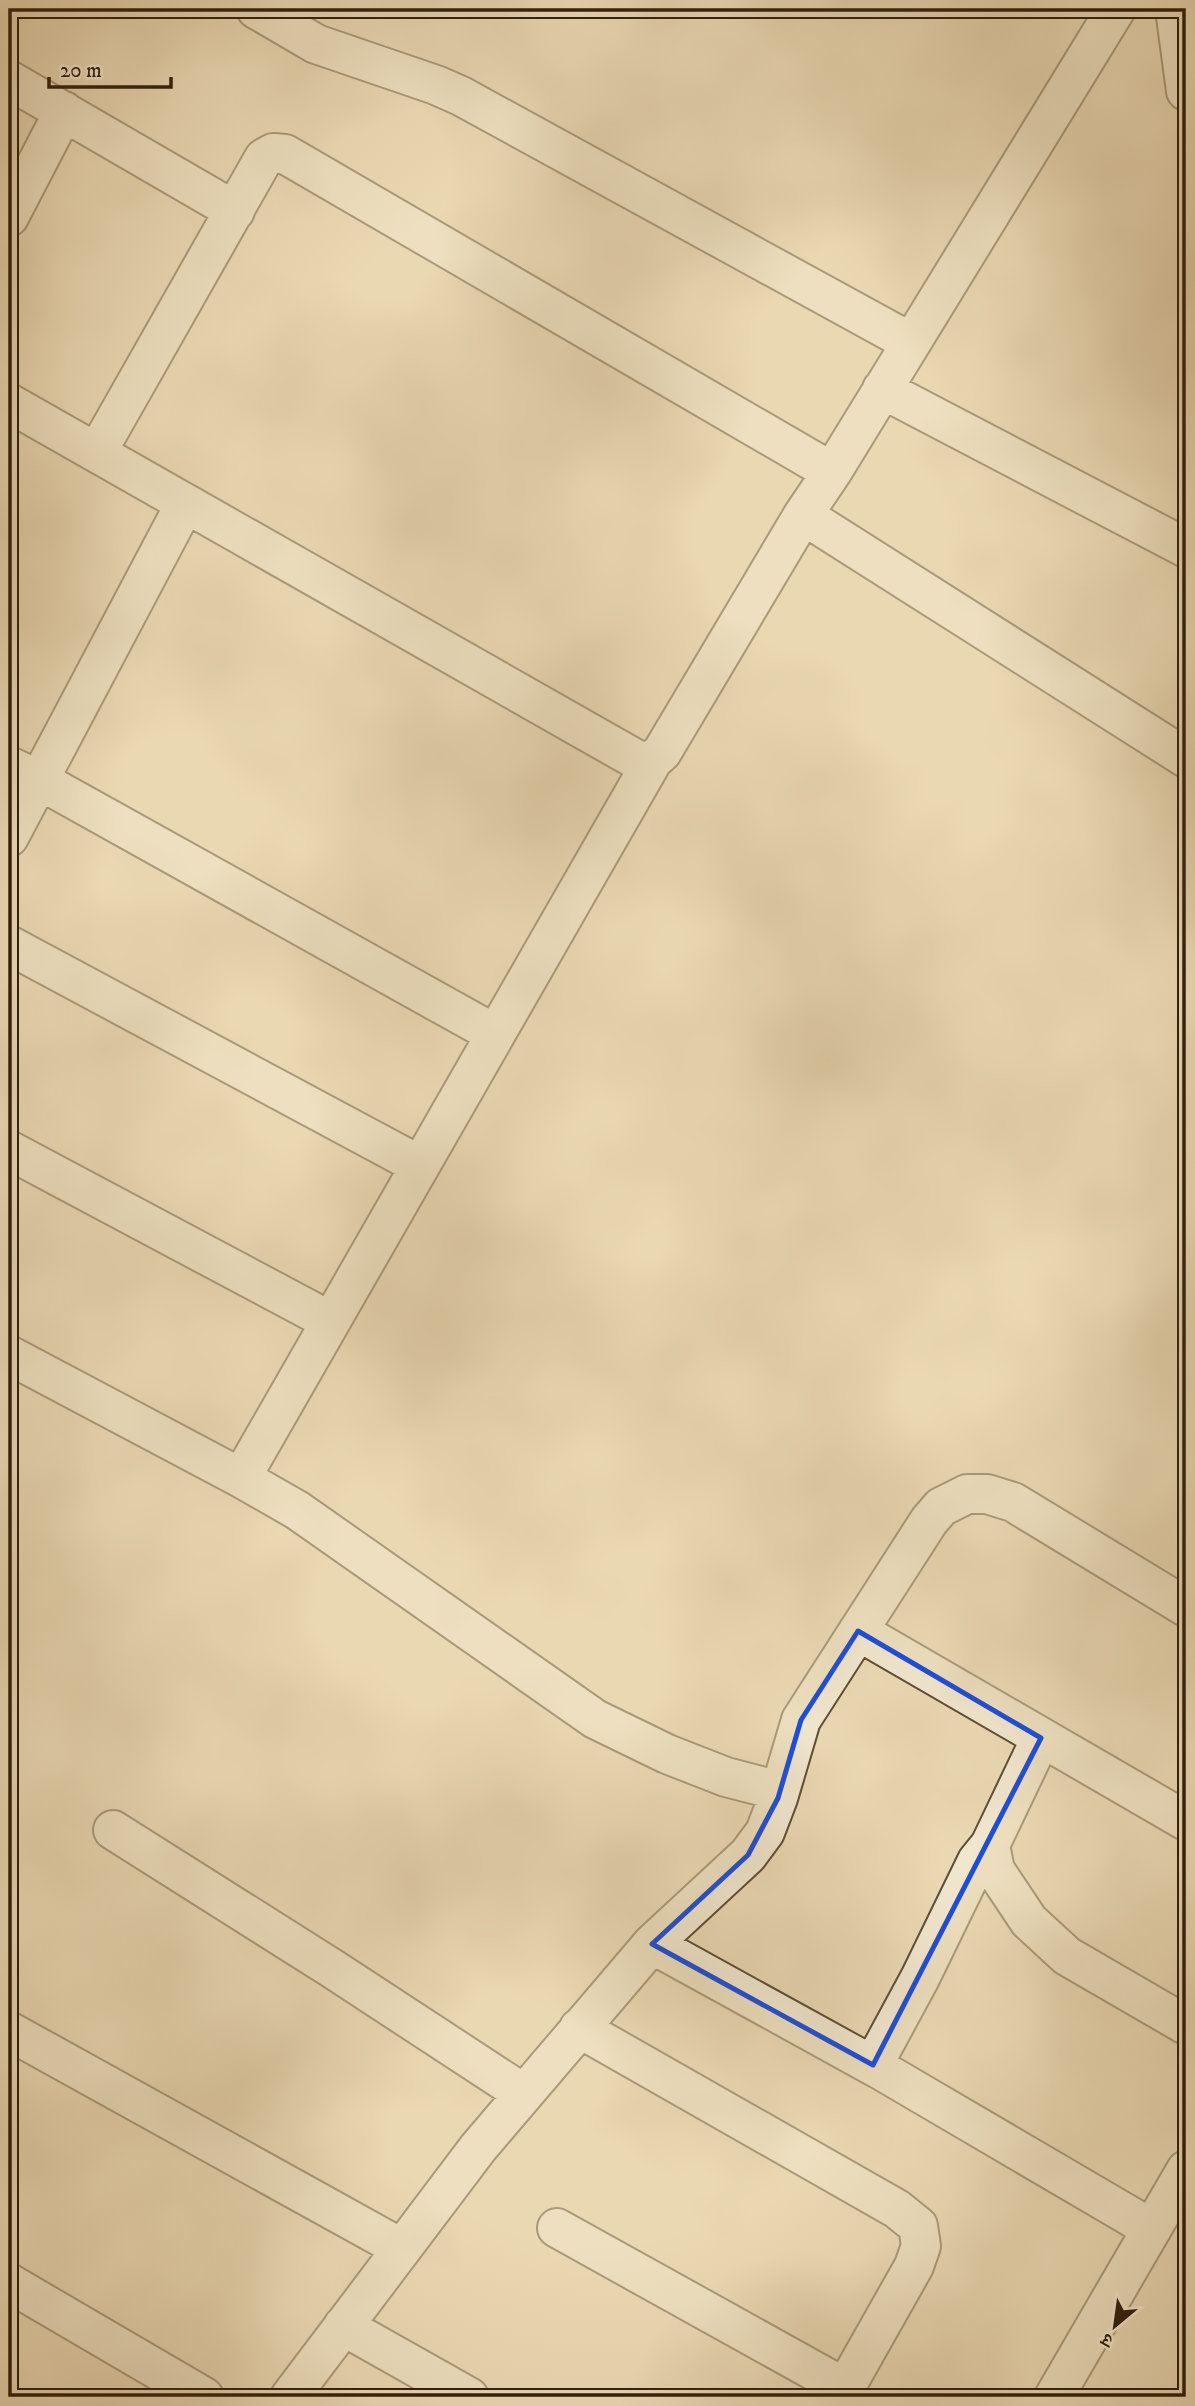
<svg xmlns="http://www.w3.org/2000/svg" width="1195" height="2406" font-family="'IM FELL DW Pica','Noto Serif Devanagari',serif">
  <rect width="100%" height="100%" fill="#ead8b3"/>
  <filter id="stains"><feTurbulence type="fractalNoise" baseFrequency=".00286" numOctaves="4"/><feColorMatrix values="0 0 0 0 .2 0 0 0 0 .09 0 0 0 0 .02 0 0 0 .5 -.17"/></filter>
  <radialGradient id="worn" r=".72"><stop offset=".6" stop-color="#630" stop-opacity="0"/><stop offset="1" stop-color="#630" stop-opacity=".3"/></radialGradient>
  <g fill="none" stroke-linecap="round" stroke-linejoin="round">
    <g stroke="#5e4e37" stroke-width="42">
      <path id="minor" d="M256,9L316,44L436,85L461,96L910,342
        M1175,9L1186,91
        M9,80L235,211
        M9,217L64,111
        M882,389L1186,548
        M9,403L639,761L653,760L662,752L803,515L832,472L1116,9
        M97,452L264,158L273,153L285,154L832,472
        M803,515L1186,758
        M9,766L39,780L495,1034
        M9,837L185,504
        M9,945L419,1165
        M9,1150L330,1321
        M9,1355L241,1478L297,1510L595,1719L667,1754L726,1777L780,1791
        M241,1478L653,760
        M858,1631L1186,1821
        M1041,1738L990,1845L995,1870L1029,1921L1067,1956L1186,2025
        M113,1830L333,1969L524,2094
        M652,1944L879,2069L1152,2229
        M579,2028L897,2209L918,2226L921,2246L914,2266L840,2397
        M9,2031L401,2248
        M873,2065L920,1978L977,1861L990,1845
        M557,2228L845,2388
        M9,2283L204,2397
        M343,2326L469,2397
        M290,2397L478,2148L652,1944L748,1855L765,1832L778,1798L801,1720L929,1521L941,1507L967,1494H987L1013,1502L1186,1607
        M1054,2397L1186,2170"/>
    </g>
    <use href="#minor" stroke="#f1e6ce" stroke-width="38"/>
  </g>
  <path d="M0 0H1195V2406H0ZM858,1631L1041,1738L873,2065L652,1944L748,1855L778,1798L801,1720Z" fill="#ead8b3" fill-opacity=".55" fill-rule="evenodd"/>
  <path fill="none" stroke="#1d4ed8" stroke-width="5" stroke-linejoin="round" d="M858,1631L1041,1738L873,2065L652,1944L748,1855L778,1798L801,1720Z"/>
  <rect width="1195" height="2406" fill="none" stroke="#ead8b3" stroke-width="35"/>
  <rect x="10" y="10" width="1174" height="2385" fill="none" stroke="#2f200e" stroke-width="3.5"/>
  <rect x="18" y="18" width="1160" height="2371" fill="none" stroke="#2f200e" stroke-width="2"/>
  <g transform="translate(1115 2326) rotate(209)" stroke="#f1e6ce" stroke-width="5" paint-order="stroke">
  <path d="M0-5L12 26L0 18L-12 26Z" fill="#2f200e"/>
  <text y="-10" font-size="19" font-weight="bold" text-anchor="middle" fill="#2f200e">उ</text>
  </g>
  <path d="M49 77v10h122v-10" fill="none" stroke="#2f200e" stroke-width="3.5"/>
  <text x="60" y="77" font-size="21" fill="#2f200e" stroke="#f1e6ce" stroke-width="5" paint-order="stroke">20 m</text>
  <rect width="100%" height="100%" filter="url(#stains)"/>
  <rect width="100%" height="100%" fill="url(#worn)"/>
</svg>
